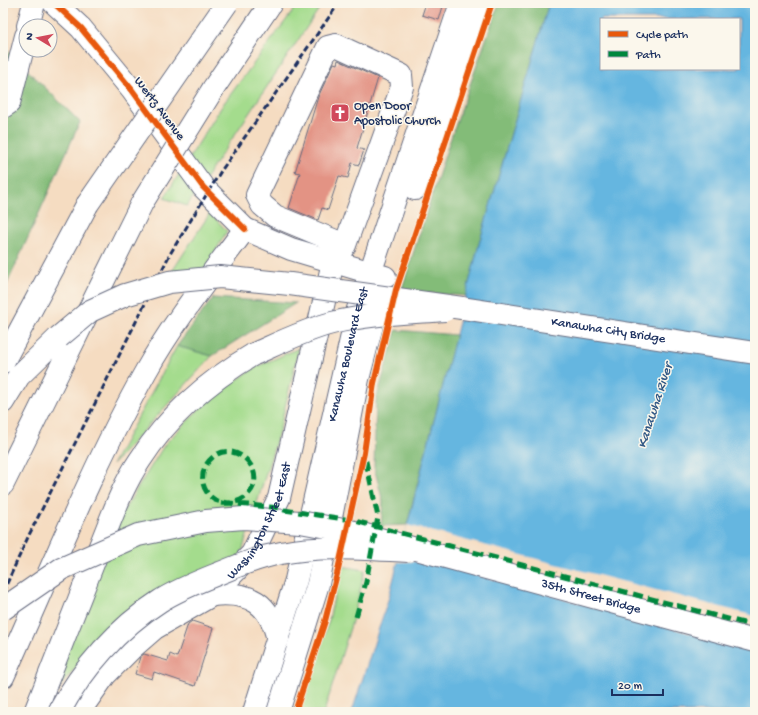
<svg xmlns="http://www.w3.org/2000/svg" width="758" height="715" font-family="'Gochi Hand',sans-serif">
  <rect width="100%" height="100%" fill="#fbf7ec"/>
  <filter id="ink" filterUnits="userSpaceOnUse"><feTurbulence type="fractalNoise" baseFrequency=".025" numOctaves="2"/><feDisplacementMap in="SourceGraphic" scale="8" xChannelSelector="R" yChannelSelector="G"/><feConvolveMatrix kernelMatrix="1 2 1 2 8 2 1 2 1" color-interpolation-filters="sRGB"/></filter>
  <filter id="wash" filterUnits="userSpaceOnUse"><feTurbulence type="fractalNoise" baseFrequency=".012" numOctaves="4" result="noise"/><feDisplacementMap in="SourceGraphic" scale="16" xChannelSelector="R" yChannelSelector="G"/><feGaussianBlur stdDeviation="0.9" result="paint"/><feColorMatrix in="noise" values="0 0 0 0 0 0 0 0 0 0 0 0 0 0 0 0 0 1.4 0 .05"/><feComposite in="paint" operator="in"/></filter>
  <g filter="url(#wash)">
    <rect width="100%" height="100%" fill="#f5dcc1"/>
    <path fill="#a4dc8d" stroke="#608676" d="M299,3H323L187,206L164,198L224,103Z
      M210,213L227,231L203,273H171Z
      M177,346L212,356L112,465Z
      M299,348L280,428L241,555L156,595L120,617L46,702L116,523L165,444L207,401L254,368Z
      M341,566L365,570L354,615L324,712H299L329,620Z"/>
    <path fill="#83bc78" stroke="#4f766b" d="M499,3H549L479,244L466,296L401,291L446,152Z
      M3,46L80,122L3,293Z
      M213,298L296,303L212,356L177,346Z
      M396,330L456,335L407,525L381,526L383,502L374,467L376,401Z"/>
    <path fill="#65b6e0" stroke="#40729f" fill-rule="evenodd" d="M549,3H755V712H352L389,597L479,244ZM601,19H739V69H601Z"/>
    <path fill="#f5dcc1" d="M407,525L755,616V651L427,561L397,562Z"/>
    <g id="blocks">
      <path fill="#e39384" d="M426,3H444L439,20L422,15Z
        M338,60L378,78L357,148L364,150L359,165L352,163L348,178L339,176L328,210L322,208L318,220L289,208L300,173L295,172L318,97L334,63L337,64Z
        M192,621L213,628L195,686L154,672L152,679L135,674L140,657L144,654L168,661L170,654L177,657L188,624Z"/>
    </g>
  </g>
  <g filter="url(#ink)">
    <use href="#blocks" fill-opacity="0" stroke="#676c81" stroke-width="1"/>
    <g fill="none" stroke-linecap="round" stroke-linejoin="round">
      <g stroke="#676c81" stroke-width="24">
        <path id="minor" d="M54,3L81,28L132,90L203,187L245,229
          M28,26L34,3
          M3,107L9,103L26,36
          M333,262L345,245L402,87L401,75L336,45L328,47L257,195L262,205L275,216L345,245"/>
      </g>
      <g stroke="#676c81" stroke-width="24">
        <g id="major">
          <path d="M415,189L479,3"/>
          <path id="s1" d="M462,308L755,353"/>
          <path id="s2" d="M427,552L755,641"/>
          <path d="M212,595C250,591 270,603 278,640"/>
          <path d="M3,677C49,575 91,469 146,371C174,321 211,275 245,229L291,249L385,277"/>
          <path d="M35,712C56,658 77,604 98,551C111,520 121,488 140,460C169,415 208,381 254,354"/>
          <path id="s3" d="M79,712L105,675L132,648L155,628L212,595L252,554L279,498L333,262"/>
          <path id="s4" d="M254,712L296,580L358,309L461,3"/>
          <path d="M278,712L318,584L358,379L379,298"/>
        </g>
      </g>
      <g stroke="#676c81" stroke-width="24">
        <path id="highway" d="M213,89L271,3
          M3,362L87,205
          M3,402L19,376L59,337
          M3,484L142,203"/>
      </g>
      <use href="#minor" stroke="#fff" stroke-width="22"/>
      <use href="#major" stroke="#fff" stroke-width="22"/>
      <use href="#highway" stroke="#fff" stroke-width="22"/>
      <path stroke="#1b2f5e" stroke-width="3" stroke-dasharray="6 3" stroke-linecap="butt" d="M3,592L29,535L170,254L221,171L339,3"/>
      <g stroke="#676c81" stroke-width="24" stroke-linecap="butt">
        <path id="major-bridge" d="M254,354C279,343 305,330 332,323C369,314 407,313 445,310
          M59,712C82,669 119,627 160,601C179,589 200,581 220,573C240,565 259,557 281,553C322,545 366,549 408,551"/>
      </g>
      <g stroke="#676c81" stroke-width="24" stroke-linecap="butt">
        <path id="highway-bridge" d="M142,203L213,89
          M87,205L227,3
          M59,337L90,311L125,295L169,282L220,277L290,284L462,308
          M3,609L61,569L138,535L206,521L244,518L300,522L355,532L427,552"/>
      </g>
      <use href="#major-bridge" stroke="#fff" stroke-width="22"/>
      <use href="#highway-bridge" stroke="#fff" stroke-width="22"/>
      <path stroke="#00873e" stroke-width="5" stroke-dasharray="10 5" stroke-linecap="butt" d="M221,503C228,504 239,502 244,498C276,474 229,429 206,465C203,470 202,477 203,483C204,489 208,496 215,500C223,504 266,506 279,508L284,510L351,520L755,626
        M356,617L366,582L378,517L365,457"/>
      <g stroke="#fbf7ec" stroke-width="8">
        <path id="cycleway" d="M54,3L81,28L132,90L203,187L245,229
          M295,712L325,621L338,570L364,453L374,383L396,290L492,3"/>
      </g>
      <use href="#cycleway" stroke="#e8590c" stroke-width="6"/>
    </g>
  </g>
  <defs>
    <g id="church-square" transform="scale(1)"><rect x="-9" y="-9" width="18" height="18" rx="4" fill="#d1495b" stroke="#fbf7ec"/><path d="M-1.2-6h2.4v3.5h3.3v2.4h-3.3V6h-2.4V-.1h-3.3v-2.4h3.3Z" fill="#fff"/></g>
  </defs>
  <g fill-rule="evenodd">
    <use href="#church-square" x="340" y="113"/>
  </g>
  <g text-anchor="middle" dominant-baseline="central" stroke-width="3" stroke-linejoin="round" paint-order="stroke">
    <g font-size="13" fill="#1b2f5e" stroke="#fbf7ec" text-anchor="start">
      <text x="354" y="106">Open Door<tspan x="354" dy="15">Apostolic Church</tspan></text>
    </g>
    <g font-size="13" fill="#1b2f5e" stroke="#fbf7ec">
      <text transform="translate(159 109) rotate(53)">Wertz Avenue</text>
      <text stroke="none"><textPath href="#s1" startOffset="148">Kanawha City Bridge</textPath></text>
      <text stroke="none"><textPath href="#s4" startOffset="370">Kanawha Boulevard East</textPath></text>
      <text stroke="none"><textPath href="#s3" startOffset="270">Washington Street East</textPath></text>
      <text stroke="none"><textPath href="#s2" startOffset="170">35th Street Bridge</textPath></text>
    </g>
    <g font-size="14" font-style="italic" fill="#315885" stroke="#fbf7ec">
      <text transform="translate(656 406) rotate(-72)">Kanawha River</text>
    </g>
  </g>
  <rect width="758" height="715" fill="none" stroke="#fbf7ec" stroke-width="16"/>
  <rect x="600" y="18" width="140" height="52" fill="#fbf7ec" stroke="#a1a7b3"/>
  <rect x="608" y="31" width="20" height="6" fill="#e8590c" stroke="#a1a7b3"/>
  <text x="636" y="38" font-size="12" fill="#1b2f5e">Cycle path</text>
  <rect x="608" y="51" width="20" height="6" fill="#00873e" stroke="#a1a7b3"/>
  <text x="636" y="58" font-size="12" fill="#1b2f5e">Path</text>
  <g transform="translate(38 38) rotate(280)"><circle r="19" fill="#fbf7ec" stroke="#a1a7b3"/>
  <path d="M0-3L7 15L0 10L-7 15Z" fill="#d1495b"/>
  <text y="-6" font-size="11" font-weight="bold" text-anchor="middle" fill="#1b2f5e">N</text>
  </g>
  <path d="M612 689v6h51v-6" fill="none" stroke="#1b2f5e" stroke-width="2"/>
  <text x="618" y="689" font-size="12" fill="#1b2f5e" stroke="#fbf7ec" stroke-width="3" paint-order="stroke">20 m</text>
</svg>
